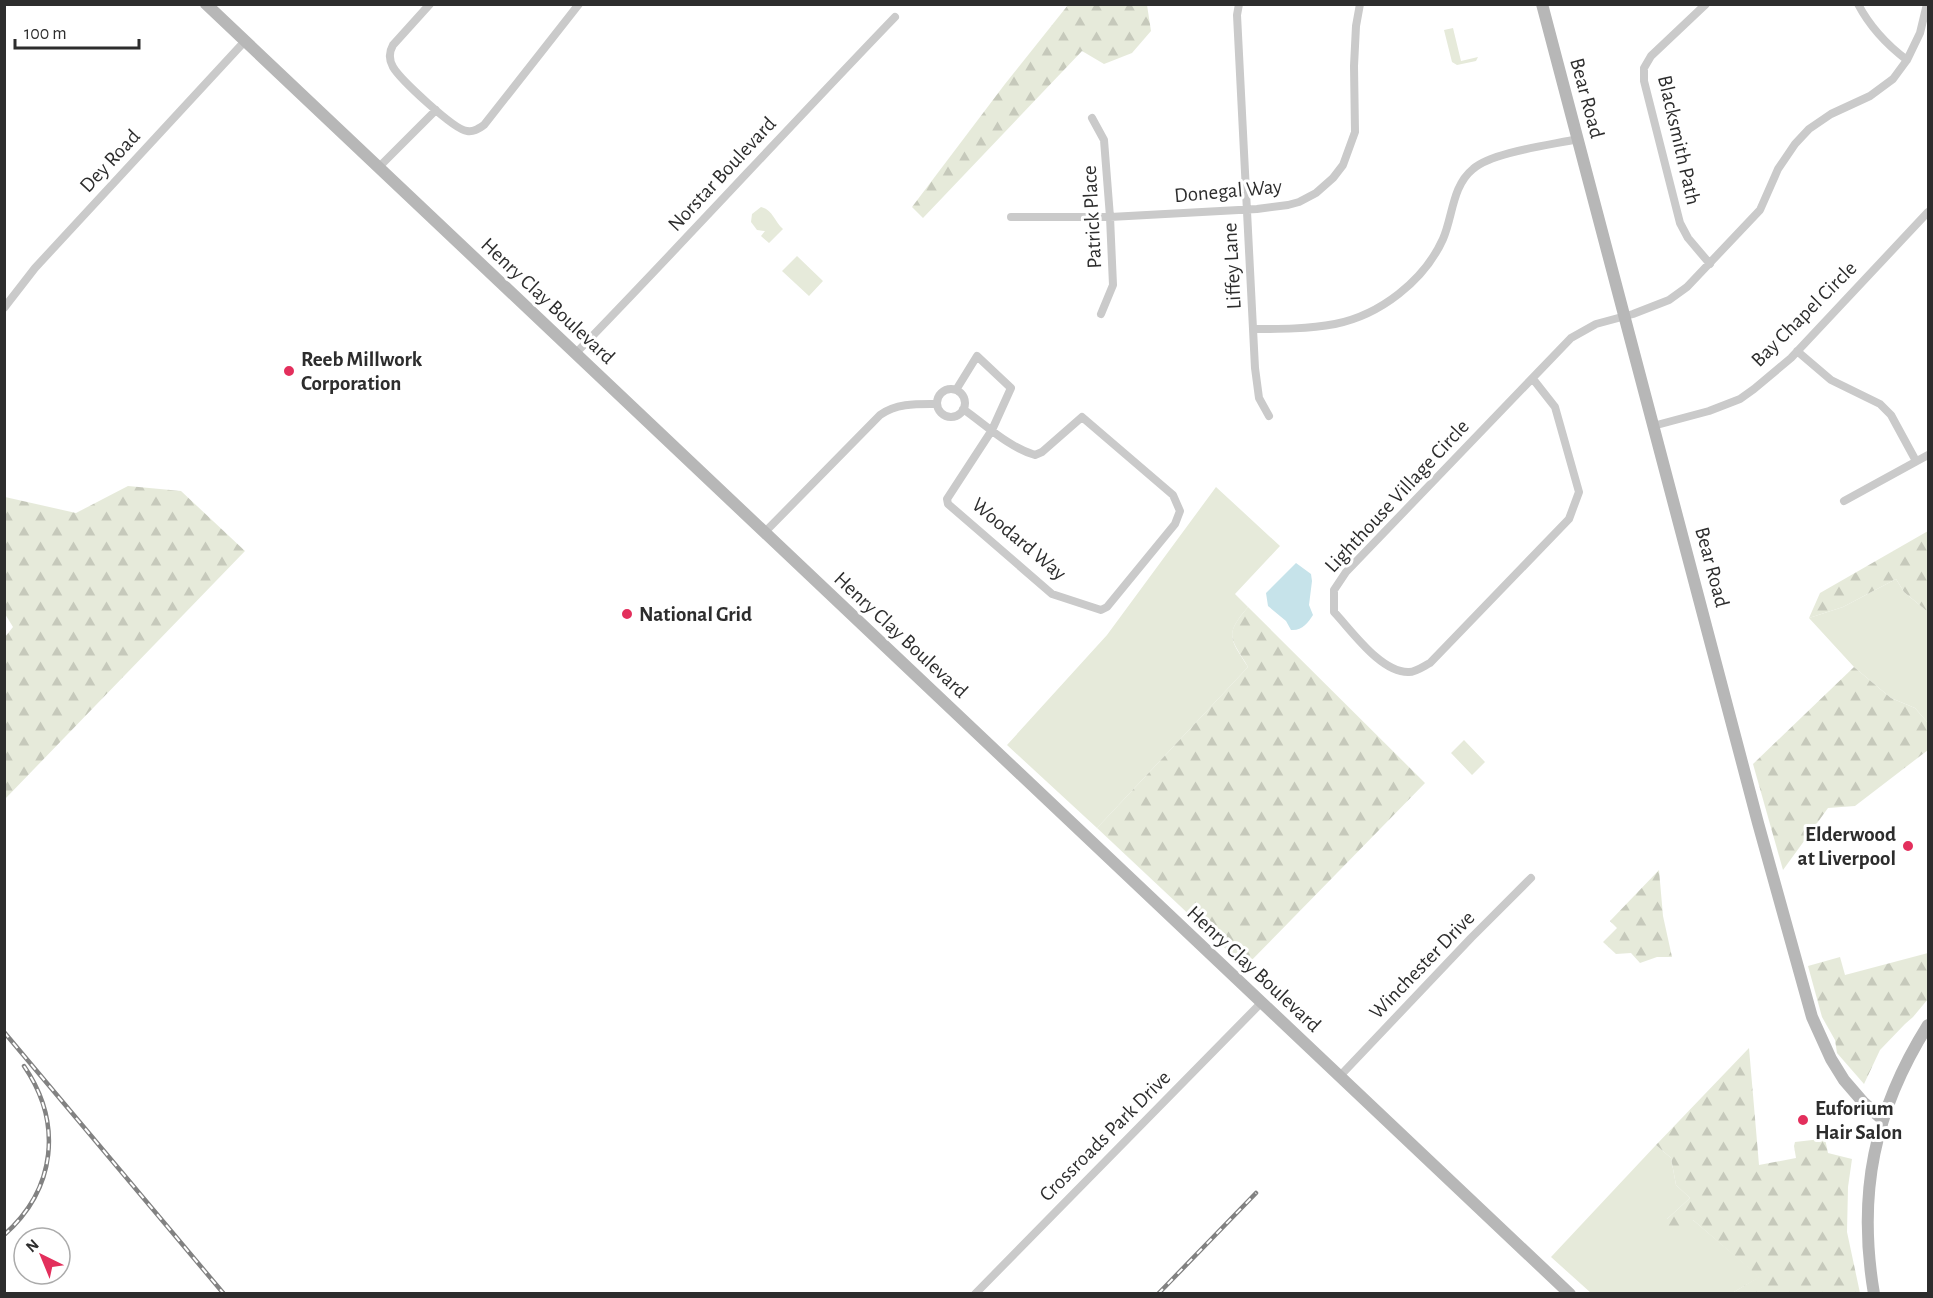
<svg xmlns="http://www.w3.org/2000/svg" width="1933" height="1298" font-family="'Alegreya Sans',sans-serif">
  <defs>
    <pattern id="forest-firs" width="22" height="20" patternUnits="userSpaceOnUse" patternTransform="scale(1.5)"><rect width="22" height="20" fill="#e6eada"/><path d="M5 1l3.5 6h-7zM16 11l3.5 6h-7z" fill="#c6c9bb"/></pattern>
  </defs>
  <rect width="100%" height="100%" fill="#fff"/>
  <path fill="#e6eada" d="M1453,28L1461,61L1478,57L1476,61L1457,65L1452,62L1444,30Z
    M761,207C773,210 774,221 783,229L769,243L761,236L765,231L757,230L751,222L752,214Z
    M797,256L823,281L809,296L782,271Z
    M1216,487L1280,546L1235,594L1248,607C1224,635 1230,639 1248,667L1097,828L1007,745L1107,635Z
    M1896,579L1904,592L1928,612V723L1915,708L1891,698L1854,667L1809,618L1843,607Z
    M1464,740L1485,762L1472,775L1451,753Z
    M1656,1145L1671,1158L1676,1185L1690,1198L1667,1219L1693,1220L1760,1277L1732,1293H1591L1551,1257Z"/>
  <path fill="url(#forest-firs)" d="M1068,5H1147L1151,31L1132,53L1104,64L1082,51L923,218L912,207L1005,84Z
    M128,486L181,491L245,551L5,799V637L13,627L5,614V497L76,513Z
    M1928,531V612L1904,592L1896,579L1843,607L1809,618L1820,593Z
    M1248,607L1425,783L1245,967L1097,828L1248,667C1231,638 1223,636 1248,607Z
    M1854,667L1891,698L1915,708L1928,723V750L1855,806L1828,808L1783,870L1753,764Z
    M1659,870L1663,916L1672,957H1657L1640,963L1631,953L1616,954L1603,942L1617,928L1610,921Z
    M1928,953V999L1913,1017L1905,1024L1880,1050L1864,1084L1837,1053L1835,1040L1822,1017L1808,966L1840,957L1845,975Z
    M1749,1048L1759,1165L1796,1158L1794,1146L1795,1142L1821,1139H1825L1828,1153L1852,1159L1848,1187L1847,1232L1860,1293H1732L1759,1277L1693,1220L1675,1240L1662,1228L1667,1219L1690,1198L1676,1185L1671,1158L1656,1145Z"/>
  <path fill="#c6e3ea" d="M1296,563L1311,574L1312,581L1309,605L1313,615C1308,623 1302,631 1291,630L1286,621L1268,606L1266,593Z"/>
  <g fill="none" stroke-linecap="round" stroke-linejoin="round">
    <path stroke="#cacaca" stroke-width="8" d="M430,4L393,45C389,52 389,60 393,67C400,79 454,130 467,131C474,132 478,129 484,125L579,4
      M1239,4L1237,15L1255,368L1259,398L1269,416
      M1706,4L1651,56L1644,68V81L1680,223L1688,238L1710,264
      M1858,4C1870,27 1887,45 1907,60
      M1092,118L1104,140L1110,217L1113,285L1101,314
      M378,168L436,110
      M1011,217H1110L1257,209L1288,205L1299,202L1316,193L1333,178L1343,165L1355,132L1354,66L1356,26L1360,4
      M4,308L35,268L245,41
      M1253,329C1281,329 1308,329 1335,324C1380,315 1424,281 1443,239C1453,216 1452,186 1473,169C1492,152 1551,145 1578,139
      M1797,351L1831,380L1880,404L1891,415L1916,461
      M575,354C683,243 787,129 895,17
      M1533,379L1555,407L1579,492L1569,519L1430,663C1424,666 1416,672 1409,672C1381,673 1352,631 1334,612V590L1346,572L1571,338L1596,324L1633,314L1669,300L1687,287L1760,210L1778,169L1795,144L1809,129L1831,114L1870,96L1893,79L1907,60L1920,33L1927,4
      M937 403a14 14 0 1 1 28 0a14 14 0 1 1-28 0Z
      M956,390L977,356L1011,388L992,430L947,499L948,504L1052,594L1101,610L1107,607L1175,524L1180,511L1173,495L1082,417L1042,452L1035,455C1008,447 986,425 963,409
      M1653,426L1709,411L1740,399L1754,389L1791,358L1928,212
      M1844,501L1928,455
      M764,533L880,415C897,403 917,404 937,404
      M1339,1077L1471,938L1531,878
      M975,1294L1261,1003"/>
    <path stroke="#b7b7b7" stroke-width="12" d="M206,4L1570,1294
      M1542,4L1758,823L1812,1017L1831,1059L1844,1080L1863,1102L1883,1120
      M1874,1294C1857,1193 1874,1111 1928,1025"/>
    <g stroke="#828282" stroke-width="4.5">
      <path id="rail" d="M4,1032L224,1294
        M4,1235C56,1189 63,1123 24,1066
        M1158,1294L1256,1193"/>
    </g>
    <use href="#rail" stroke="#fff" stroke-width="2" stroke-dasharray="7" stroke-linecap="butt"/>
  </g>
  <g fill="#e32f5c" stroke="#fff" stroke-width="2">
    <circle cx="289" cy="371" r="6"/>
    <circle cx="627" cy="614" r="6"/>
    <circle cx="1908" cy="846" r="6"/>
    <circle cx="1803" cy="1120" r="6"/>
  </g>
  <g text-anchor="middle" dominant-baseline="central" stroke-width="6" stroke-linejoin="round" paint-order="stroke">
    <g font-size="21" fill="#2d2d2d" stroke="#fff">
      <text transform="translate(1587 98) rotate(75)">Bear Road</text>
      <text transform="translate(1679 140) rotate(77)">Blacksmith Path</text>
      <text transform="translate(110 161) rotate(-47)">Dey Road</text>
      <text transform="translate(722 174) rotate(-47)">Norstar Boulevard</text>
      <text transform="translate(1228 191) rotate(-5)">Donegal Way</text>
      <text transform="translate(1092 217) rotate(-93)">Patrick Place</text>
      <text transform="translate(1232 266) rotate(-93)">Liffey Lane</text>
      <text transform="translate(548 301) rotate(43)">Henry Clay Boulevard</text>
      <text transform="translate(1804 314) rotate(-45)">Bay Chapel Circle</text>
      <text transform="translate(1397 496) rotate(-47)">Lighthouse Village Circle</text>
      <text transform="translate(1019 539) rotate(40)">Woodard Way</text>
      <text transform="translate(1712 567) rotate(75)">Bear Road</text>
      <text transform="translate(901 635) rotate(43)">Henry Clay Boulevard</text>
      <text transform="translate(1422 965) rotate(-46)">Winchester Drive</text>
      <text transform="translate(1254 969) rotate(43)">Henry Clay Boulevard</text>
      <text transform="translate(1105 1136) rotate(-45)">Crossroads Park Drive</text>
    </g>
    <g font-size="21" font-weight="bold" fill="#2d2d2d" stroke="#fff" text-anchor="start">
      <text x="301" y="359">Reeb Millwork<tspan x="301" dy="24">Corporation</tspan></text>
      <text x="639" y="614">National Grid</text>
      <text x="1896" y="834" text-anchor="end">Elderwood<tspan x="1896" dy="24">at Liverpool</tspan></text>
      <text x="1815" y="1108">Euforium<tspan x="1815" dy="24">Hair Salon</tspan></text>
    </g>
  </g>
  <rect width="1933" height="1298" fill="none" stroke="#2d2d2d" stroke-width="12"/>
  <g transform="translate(42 1256) rotate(317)"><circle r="28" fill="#ffffff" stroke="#ababab" stroke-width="1.5"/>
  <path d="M0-4.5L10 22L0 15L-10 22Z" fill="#e32f5c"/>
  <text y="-9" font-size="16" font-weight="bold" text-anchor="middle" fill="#2d2d2d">N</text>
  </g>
  <path d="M15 39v9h124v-9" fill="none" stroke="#2d2d2d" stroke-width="3"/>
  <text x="24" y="39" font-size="18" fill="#2d2d2d" stroke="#ffffff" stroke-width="4.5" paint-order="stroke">100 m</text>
</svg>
